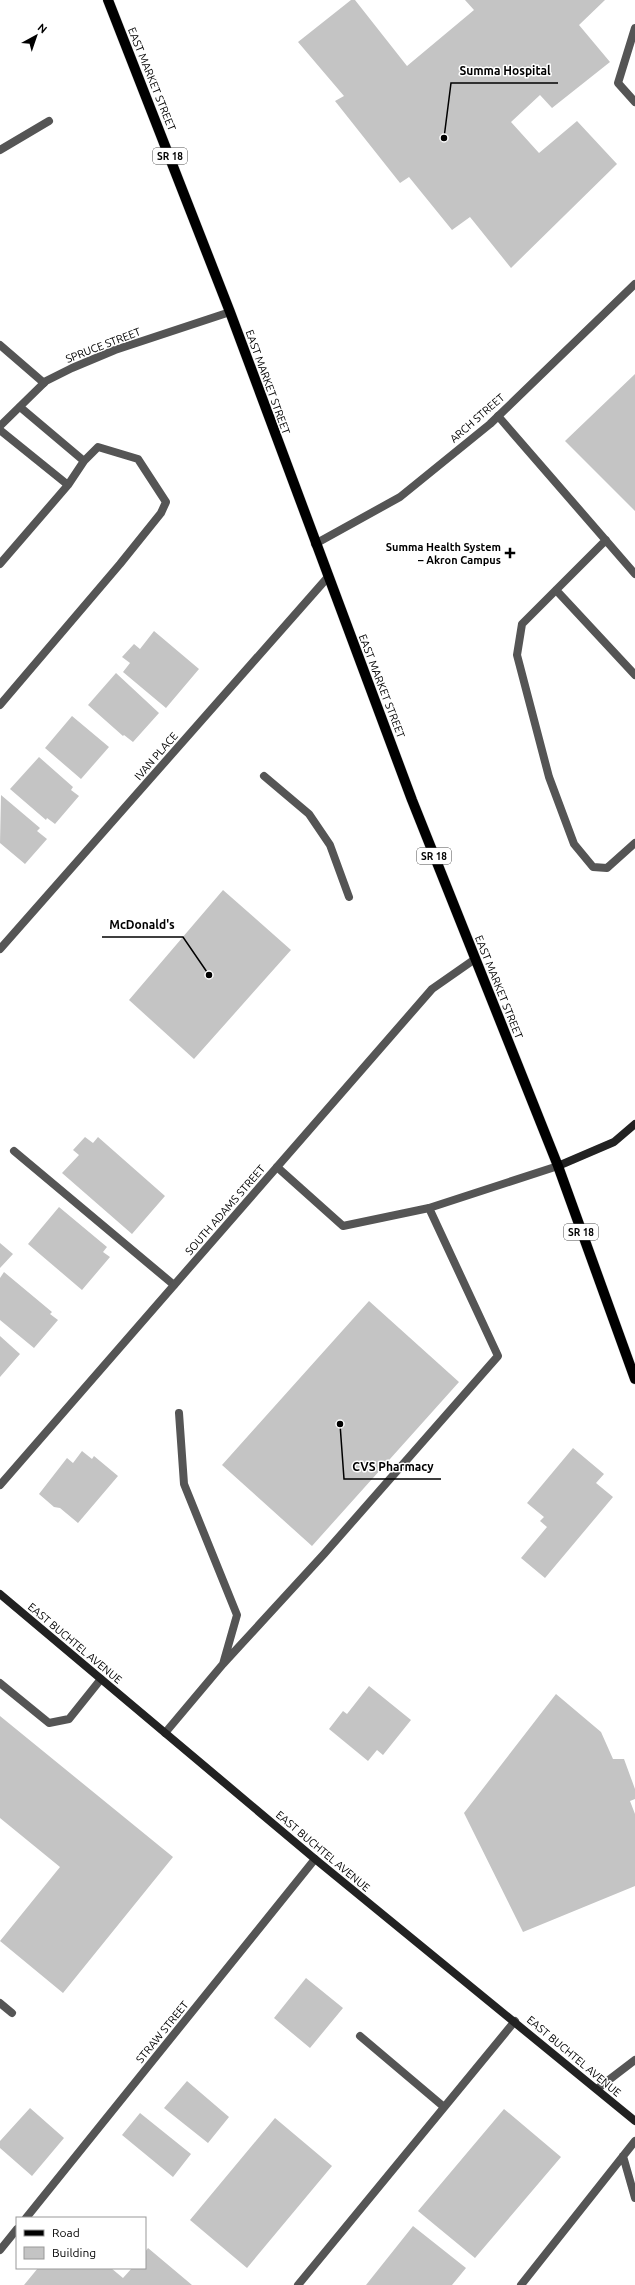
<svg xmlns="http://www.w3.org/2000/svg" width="635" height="2285" font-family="Ubuntu,sans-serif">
  <rect width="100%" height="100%" fill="#fff"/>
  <path fill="#c4c4c4" d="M351,0H355L407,66L474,10L465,0H605L579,25L610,62L552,108L540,95L511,122L539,153L577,121L617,164L511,268L470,217L452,230L409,177L400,183L335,101L344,96L298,42Z
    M635,374V511L565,441Z
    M154,631L199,669L166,708L123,672L130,663L122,657L134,644L140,649Z
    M116,673L159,713L133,742L124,735L123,736L88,705Z
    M72,716L109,747L81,779L45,748Z
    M39,757L73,787L71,790L79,796L55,824L47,818L46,820L10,789Z
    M1,795L40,828L37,831L47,839L25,864L0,843Z
    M223,890L291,950L194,1059L129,1000Z
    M85,1137L93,1143L98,1137L165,1196L132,1234L62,1173L79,1155L73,1150Z
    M59,1207L107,1247L103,1252L110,1257L82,1290L28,1244Z
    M0,1243L13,1254L0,1268Z
    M4,1272L52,1312L50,1314L58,1320L34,1348L0,1320V1278Z
    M369,1301L459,1382L312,1546L222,1465Z
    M0,1336L20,1354L0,1377Z
    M573,1448L604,1474L596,1483L613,1497L545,1578L521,1558L547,1527L540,1521L544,1517L527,1503Z
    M82,1451L92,1459L94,1456L118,1476L78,1523L60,1508L54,1507L39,1494L67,1458L73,1463Z
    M369,1686L411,1720L383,1755L377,1750L368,1761L329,1729L343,1711L347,1714Z
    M556,1694L601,1732L613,1759H624L635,1789V1799L630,1801L635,1814V1886L523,1932L464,1813Z
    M0,1716L173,1857L63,1993L0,1941L60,1867L0,1818Z
    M306,1978L343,2008L310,2048L274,2018Z
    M187,2081L229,2117L208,2143L164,2108Z
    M30,2108L64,2138L32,2176L0,2148V2141Z
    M504,2109L561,2157L475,2258L418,2211Z
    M140,2113L191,2154L173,2177L122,2135Z
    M275,2118L332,2166L247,2268L190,2220Z
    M413,2226L466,2268L452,2285H366Z
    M148,2248L192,2285H24L38,2268H111L123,2278L132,2268H145V2252Z"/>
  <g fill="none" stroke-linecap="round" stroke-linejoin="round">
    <g stroke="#dbdbdb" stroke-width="11">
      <path id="primary" d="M108,0L230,312L412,800L558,1166L635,1379"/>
    </g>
    <path stroke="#555" stroke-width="8" d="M635,28L618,83L635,102
      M0,150L49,121
      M0,345L44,383
      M20,407L84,461
      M498,416L635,574
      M0,430L68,485
      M606,540L522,624L517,655L549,777L574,844L593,867L607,868L635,843
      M0,564L68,485L84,461L98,447L138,459L166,502L161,513L120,564L0,705
      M556,590L635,675
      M264,776L309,814L330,845L349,897
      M0,949L328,577
      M14,1151L174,1285
      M277,1167L343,1226L429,1208L558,1166
      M223,1664L324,1554L498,1356L429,1208
      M0,1683L49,1723L69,1719L101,1679
      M165,1733L223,1664L237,1615L184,1484L179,1413
      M0,2003L12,2013
      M360,2036L444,2107
      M597,2089L635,2060
      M623,2156L635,2198
      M26,2218L315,1859
      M0,2250L17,2229
      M298,2285L515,2021
      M521,2285L635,2141"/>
    <path stroke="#555" stroke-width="8" d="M0,426L46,381L72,368L115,350L230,312
      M315,544L400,497L490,424L635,284
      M0,1485L432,989L475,959"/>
    <path stroke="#222" stroke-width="8" d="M558,1166L614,1142L635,1124
      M0,1594L315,1859L635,2121"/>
    <use href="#primary" stroke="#000" stroke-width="10"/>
  </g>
  <path fill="#000" stroke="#fff" stroke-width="1.5" d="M508 547h4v4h4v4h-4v4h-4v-4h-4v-4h4z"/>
  <g text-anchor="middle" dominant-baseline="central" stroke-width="3" stroke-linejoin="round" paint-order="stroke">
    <g fill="#fff" stroke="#4c4c4c" stroke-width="1">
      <rect x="153" y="148" width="34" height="16" rx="3"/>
      <rect x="417" y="848" width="34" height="16" rx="3"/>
      <rect x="564" y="1224" width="34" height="16" rx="3"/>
    </g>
    <g font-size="10" font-weight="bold" fill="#000">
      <text x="170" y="156">SR 18</text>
      <text x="434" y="856">SR 18</text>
      <text x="581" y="1232">SR 18</text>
    </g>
    <g font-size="11" fill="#000" stroke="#fff">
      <text transform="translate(152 79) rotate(68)">EAST MARKET STREET</text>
      <text transform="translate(103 345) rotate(-21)">SPRUCE STREET</text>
      <text transform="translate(268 382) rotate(70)">EAST MARKET STREET</text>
      <text transform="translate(477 418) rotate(-41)">ARCH STREET</text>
      <text transform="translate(382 686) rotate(69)">EAST MARKET STREET</text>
      <text transform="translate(156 756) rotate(-49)">IVAN PLACE</text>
      <text transform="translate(499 987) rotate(68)">EAST MARKET STREET</text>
      <text transform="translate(225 1210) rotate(-49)">SOUTH ADAMS STREET</text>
      <text transform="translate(75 1643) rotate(40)">EAST BUCHTEL AVENUE</text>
      <text transform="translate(323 1851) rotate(40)">EAST BUCHTEL AVENUE</text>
      <text transform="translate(162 2032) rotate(-51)">STRAW STREET</text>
      <text transform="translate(574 2056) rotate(40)">EAST BUCHTEL AVENUE</text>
    </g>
    <g font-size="11" font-weight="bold" fill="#000" stroke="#fff" text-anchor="end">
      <text x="501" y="547">Summa Health System<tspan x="501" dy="13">– Akron Campus</tspan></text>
    </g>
  </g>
  <path fill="none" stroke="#000" stroke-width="1.5" d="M444 138L451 83H558M209 975L183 937H102M340 1424L344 1479H441"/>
  <g fill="#000" stroke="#fff" stroke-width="1.5">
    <circle cx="444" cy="138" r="4"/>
    <circle cx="209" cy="975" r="4"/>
    <circle cx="340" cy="1424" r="4"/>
  </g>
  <g font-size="12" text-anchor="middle" font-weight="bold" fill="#000" stroke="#fff" stroke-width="3" stroke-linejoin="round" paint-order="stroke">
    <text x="505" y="75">Summa Hospital</text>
    <text x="142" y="929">McDonald's</text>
    <text x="393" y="1471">CVS Pharmacy</text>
  </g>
  <rect x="16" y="2217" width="130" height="52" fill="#ffffff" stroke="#999999"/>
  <rect x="24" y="2230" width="20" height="6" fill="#000000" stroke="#999999"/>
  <text x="52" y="2237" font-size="12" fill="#000000">Road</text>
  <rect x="24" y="2247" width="20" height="12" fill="#c4c4c4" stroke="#999999"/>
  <text x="52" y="2257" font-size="12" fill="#000000">Building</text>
  <g transform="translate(36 36) rotate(40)" stroke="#ffffff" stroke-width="3" paint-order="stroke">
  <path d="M0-3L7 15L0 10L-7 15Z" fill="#000000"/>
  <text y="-6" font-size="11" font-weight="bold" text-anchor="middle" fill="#000000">N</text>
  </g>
</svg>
